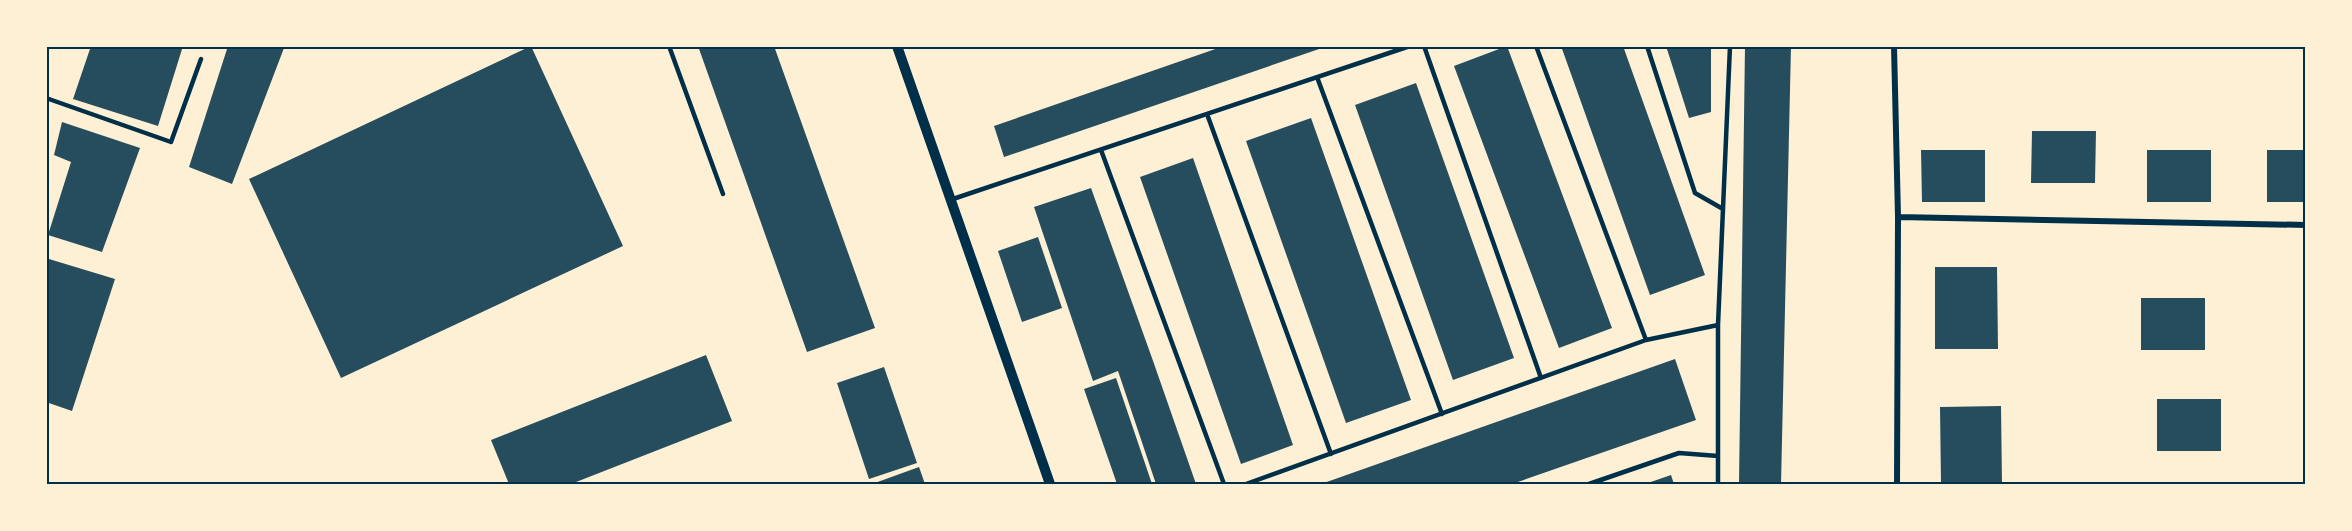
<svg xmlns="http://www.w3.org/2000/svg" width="2352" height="531" font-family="'PT Sans Narrow',sans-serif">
  <rect width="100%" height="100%" fill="#fdf0d5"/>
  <path fill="#264d5e" d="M91,46H183L158,126L73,99Z
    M228,46L284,48L232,184L189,167Z
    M531,46L623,246L341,378L249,179Z
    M698,46H774L875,328L807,352Z
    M1224,46L1325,47L1004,157L994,126Z
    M1507,46L1612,328L1559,348L1454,66Z
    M1561,46H1623L1705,275L1650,295Z
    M1666,46H1711V112L1689,118Z
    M1745,46H1791L1781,484H1739Z
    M1416,83L1514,358L1453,380L1355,105Z
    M1311,118L1411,400L1346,423L1246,141Z
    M62,122L140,148L102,252L48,235L71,162L54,155Z
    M2032,131H2096L2095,183H2031Z
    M1921,150H1985V202H1922Z
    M2147,150H2211V202H2147Z
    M2267,150H2306V202H2267Z
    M1193,158L1293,445L1241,464L1140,177Z
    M1091,188L1152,358L1196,484H1156L1118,371L1093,381L1034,207Z
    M1038,237L1062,308L1022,322L998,251Z
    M49,259L115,279L72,411L46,402V267Z
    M1935,267H1997L1998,349H1935Z
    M2141,298H2205V350H2141Z
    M706,355L732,421L571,484H509L491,440Z
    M1675,359L1696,420L1512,484H1321Z
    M884,367L917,463L869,479L837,383Z
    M1116,378L1152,484H1117L1084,389Z
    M2157,399H2221V451H2157Z
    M2001,406L2002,484H1941L1940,407Z
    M919,467L925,484H872Z
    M1671,475L1674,484H1645Z"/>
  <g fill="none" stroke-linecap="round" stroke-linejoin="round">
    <path stroke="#003049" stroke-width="4.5" d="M669,46L723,194
      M1424,46L1541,378
      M1536,46L1646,340
      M1647,46L1695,193L1723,209
      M1317,77L1442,414
      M46,98L171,142L201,59
      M1207,114L1331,454
      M1101,150L1224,484
      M950,200L1410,46
      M1246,484L1646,340L1718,325
      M1589,484L1679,453L1718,456
      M1718,484V325L1730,46"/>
    <path stroke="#003049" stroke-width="6" d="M1894,46L1898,217L1897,484
      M1898,217L2306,225"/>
    <path stroke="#003049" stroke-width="10" d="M897,46L1050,484"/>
  </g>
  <rect width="2352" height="531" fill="none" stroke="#fdf0d5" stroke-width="96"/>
  <rect x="48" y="48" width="2256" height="435" fill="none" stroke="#003049" stroke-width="2"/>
</svg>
